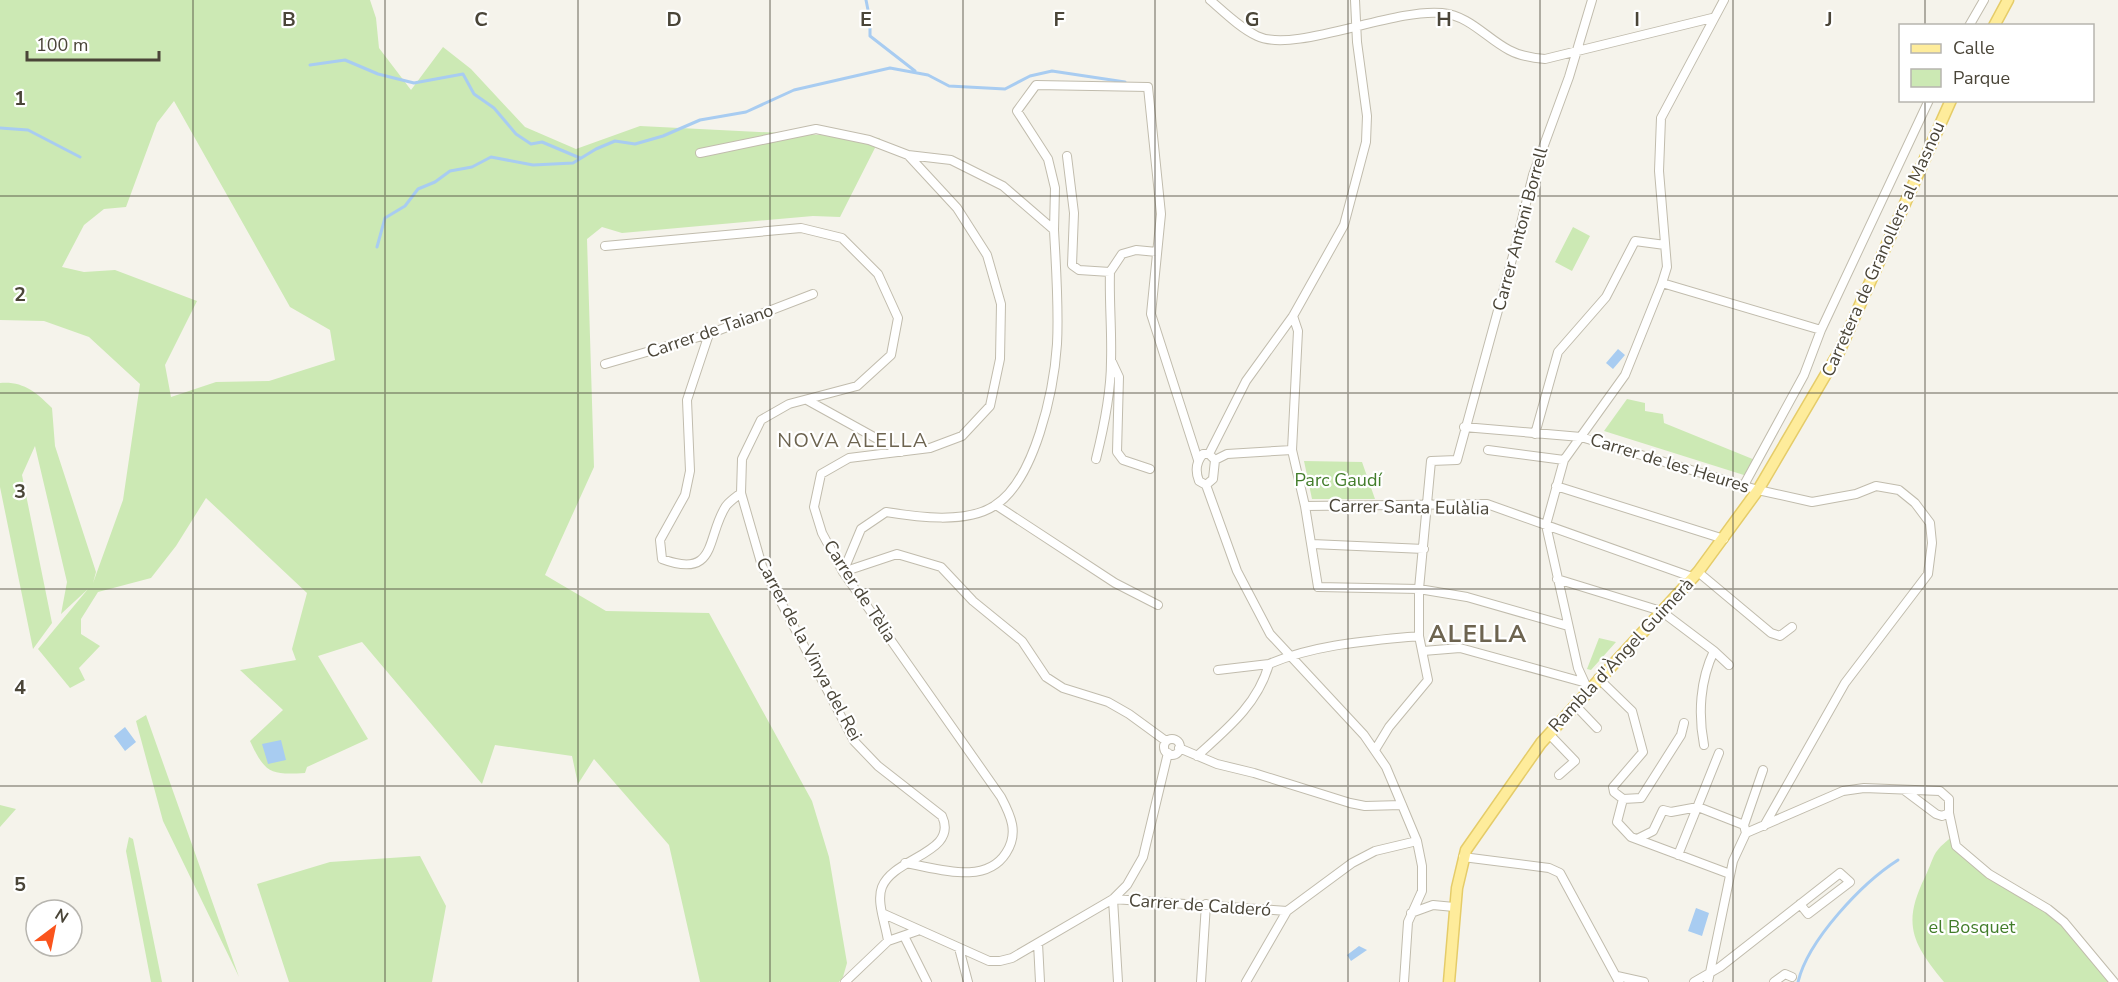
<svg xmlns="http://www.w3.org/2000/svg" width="2118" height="982" font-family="'Nunito Sans',sans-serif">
  <rect width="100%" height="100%" fill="#f5f3eb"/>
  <path fill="#cce9b4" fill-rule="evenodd" d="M0,0H370L376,18L379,48L411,90L443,47L471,69L525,127L576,149L640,126L880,138L840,217L813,216L622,233L602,227L587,239L594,467L545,575L606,611L709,613L812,801L829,857L847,963L843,977L839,982H700L669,845L594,759L578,784L572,756L495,745L482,784L362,642L318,656L368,739L307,767L305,773C270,775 265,773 250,741L283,710L240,670L296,660L292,649L307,593L206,498L176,546L151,578L98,592L81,619V634L100,646L79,668L85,680L70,688L38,649L88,589L61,614L67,582L35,446L22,475L52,623L33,649L0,487V383C23,381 36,392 52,408L55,446L96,572L93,583L123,500L140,384L89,337L44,321L0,320ZM174,101L290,307L330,330L335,360L269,381L216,382L171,397L165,365L197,301L115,270L84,272L62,267L84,225L104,209L126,207L157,123Z
    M1573,227L1590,236L1572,271L1555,262Z
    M1627,399L1645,403V411L1663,414L1664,423L1755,460L1747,476L1604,431Z
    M1304,461L1362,462L1375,499H1312Z
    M1599,638L1616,642L1591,670L1587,669Z
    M146,715L239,977L163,821L136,721Z
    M0,805L16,809L0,827Z
    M1953,836L1989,875L2048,909L2113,982H1944C1912,943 1902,924 1925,877C1936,854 1931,853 1953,836Z
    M129,837L133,839L162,982H151L126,851Z
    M420,856L446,906L432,982H289L257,884L330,862Z"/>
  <path fill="#a8ccf1" d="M1618,349L1625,355L1613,369L1606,363Z
    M125,727L136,742L125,751L114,736Z
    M281,740L286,760L268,764L262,744Z
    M1696,908L1709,913L1702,936L1688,931Z
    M1359,946L1367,950L1351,961L1347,955Z"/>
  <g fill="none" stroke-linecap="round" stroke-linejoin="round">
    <path stroke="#a8ccf1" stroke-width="3" d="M866,0L870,20V36L915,71
      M310,65L345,60L378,74L414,83L463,74L474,94L494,108L516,134L531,144L542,142L580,158
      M0,128L28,130L80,157
      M377,247L385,218L405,206L418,189L435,182L450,171L472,167L491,157L533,165L573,163L596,149L615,141L635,144L663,136L700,120L746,112L794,90L890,68L928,75L949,86L1005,89L1030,76L1052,71L1125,82
      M1798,982C1808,940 1862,883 1898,860"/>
    <g stroke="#c1bcad" stroke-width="10">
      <path id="minor" d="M1210,0C1224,12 1240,28 1257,36C1294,54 1393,8 1442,13C1470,16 1486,38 1509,50C1520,56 1532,58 1545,59L1712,18
        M1969,26L1984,0
        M700,153L816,129L869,140L908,155L957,208L987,255L1001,304L1000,359L990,406L962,436L930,448L849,458L821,474L814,507L822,533L843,572L1001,797C1011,816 1019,833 1006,853C985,886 937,868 905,863
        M908,155L951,160L1003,186L1054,230C1056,268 1059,307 1057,344C1054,390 1035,481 994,506C966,524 917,517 886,512L861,529L843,572L897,554L941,567L973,601L1022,641L1046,677L1063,688L1108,702L1129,714L1166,741
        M1067,156L1074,213L1072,265L1079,270L1110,272C1109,301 1112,331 1111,361C1111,394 1104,427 1096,459
        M1054,230L1055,188L1048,159L1017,111L1036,85L1148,87L1161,214L1151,314L1198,460
        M605,246L801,228L842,238L878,274L898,318L891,355L857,386L789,404L761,420L742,459L741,493L762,566L854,741L878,766L942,816C959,853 894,857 882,887C876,902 886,925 888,941
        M1110,272L1122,254L1136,250L1157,252
        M1662,283L1821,330
        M1293,316L1298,331L1292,450L1305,506L1318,587L1419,589L1467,597L1568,626
        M709,334L687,400L690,471L685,495L660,540L662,559C718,580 706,536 726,506C730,501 736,497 741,493
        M1112,362L1119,377L1117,452L1123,460L1150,469
        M605,364L709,334L813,294
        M807,400L901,452
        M1464,427L1581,437L1758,490L1812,502L1856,494L1876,486L1899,490L1915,503L1930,523L1932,543L1928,574L1845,683L1764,826
        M1535,434L1558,352L1606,297L1635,241L1665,245
        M1488,450L1564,460
        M1203,454H1209L1215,460L1213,479L1206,485L1199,481C1195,471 1196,462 1203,454Z
        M1209,454L1246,381L1293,316L1344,225L1366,142L1367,116L1357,42L1355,0
        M1215,460L1227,454L1292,450
        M1206,485L1237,571L1270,634L1364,735L1386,767L1402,805L1417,841L1422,866V891L1408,922L1404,982
        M1744,485L1804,375L1821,330L1929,100
        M1556,486L1724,539
        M996,505L1115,583L1158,605
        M1305,506L1487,504L1692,577
        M1312,544L1424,549
        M1698,572L1771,633L1780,636L1792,627
        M1557,579L1661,611L1714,651C1700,680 1698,714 1704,745
        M1423,651L1460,648L1583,682
        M1714,651L1729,665
        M1218,670L1269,664
        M1598,678L1632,711L1643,752L1613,787L1614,792L1623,799
        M1588,690L1578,668L1546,525L1564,460L1625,375L1662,283L1667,267L1659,171L1661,118L1724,0
        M1575,705L1597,728
        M1684,723L1681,735L1641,798L1623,799L1617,822L1631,837L1730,874
        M1549,734L1575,761L1559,775
        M1164 747a8 8 0 1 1 16 0a8 8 0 1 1-16 0Z
        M1179,748L1217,764L1254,773L1350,803L1365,806L1402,805
        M1375,750L1389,727L1428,680L1419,636V589L1431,461L1457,460L1514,252L1533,175L1569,77L1592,0
        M1197,756C1227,729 1258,704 1269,664C1316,644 1368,641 1419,636
        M1949,813L1956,846L1989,874L2048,909L2064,922L2114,982
        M1744,825L1763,770
        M1746,833L1843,791L1864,788L1940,791L1949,799V813L1942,816L1936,814L1904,790
        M1637,839L1653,831L1663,810L1671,812L1698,807L1744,825L1746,833
        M1678,855L1719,753
        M1463,857L1549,868L1560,873L1619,982
        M1113,899L1287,911
        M1113,899L1118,982
        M1411,913L1433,905L1454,907
        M884,914L989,961H1000L1012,958L1113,899L1127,885L1143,857L1168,753
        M904,936L927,982
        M1038,943L1040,982
        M959,948L968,982
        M1617,976L1644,982
        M845,982L888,941L917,931
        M1201,982L1206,904
        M1246,982L1287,911L1352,863L1375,851L1417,841
        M1694,982L1720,967L1840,873L1850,882L1808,914L1800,904
        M1708,982L1733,861L1746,833
        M1774,982L1785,974L1792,977"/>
    </g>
    <g stroke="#e5cc69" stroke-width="13">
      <path id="major" d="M1994,26L2008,0
        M1449,982L1457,888L1466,850L1541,743L1698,572L1758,490L1839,352L1951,100"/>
    </g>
    <use href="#minor" stroke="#fff" stroke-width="8"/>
    <use href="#major" stroke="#feec9b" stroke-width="10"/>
  </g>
  <path fill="none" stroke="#4a4538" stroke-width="1.5" stroke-opacity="0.55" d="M193,0V982M385,0V982M578,0V982M770,0V982M963,0V982M1155,0V982M1348,0V982M1540,0V982M1733,0V982M1925,0V26M1925,100V982M0,196H2118M0,393H2118M0,589H2118M0,786H2118"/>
  <g text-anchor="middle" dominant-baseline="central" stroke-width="4.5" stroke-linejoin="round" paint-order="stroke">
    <g font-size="18" fill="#4a4538" stroke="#fff">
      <text transform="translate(1520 229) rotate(-75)">Carrer Antoni Borrell</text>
      <text transform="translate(1883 249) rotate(-66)">Carretera de Granollers al Masnou</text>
      <text transform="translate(710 331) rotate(-19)">Carrer de Taiano</text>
      <text transform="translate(1670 463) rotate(17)">Carrer de les Heures</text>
      <text transform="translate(1409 507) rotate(1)">Carrer Santa Eulàlia</text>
      <text transform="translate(860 591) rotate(57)">Carrer de Tèlia</text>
      <text transform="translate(809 649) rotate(62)">Carrer de la Vinya del Rei</text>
      <text transform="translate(1621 655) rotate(-47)">Rambla d'Àngel Guimerà</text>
      <text transform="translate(1200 905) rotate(4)">Carrer de Calderó</text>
    </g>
    <g font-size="18" fill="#427d2a" stroke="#fff">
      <text x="1338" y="480">Parc Gaudí</text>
      <text x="1972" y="927">el Bosquet</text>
    </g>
    <g font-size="20" letter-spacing="1.5" fill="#6d6450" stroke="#fff">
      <text x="853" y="440">NOVA ALELLA</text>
    </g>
    <g font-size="24" font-weight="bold" letter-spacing="1.5" fill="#6d6450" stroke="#fff">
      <text x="1478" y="634">ALELLA</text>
    </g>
  </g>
  <g font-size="20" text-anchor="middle" font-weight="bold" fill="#4a4538" stroke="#fff" stroke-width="4.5" stroke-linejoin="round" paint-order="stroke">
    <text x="289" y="26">B</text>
    <text x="481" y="26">C</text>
    <text x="674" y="26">D</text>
    <text x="866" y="26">E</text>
    <text x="1059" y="26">F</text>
    <text x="1252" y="26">G</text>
    <text x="1444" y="26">H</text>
    <text x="1637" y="26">I</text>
    <text x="1829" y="26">J</text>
    <text x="20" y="105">1</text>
    <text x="20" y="301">2</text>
    <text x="20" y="498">3</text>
    <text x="20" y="694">4</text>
    <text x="20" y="891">5</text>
  </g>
  <rect x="1899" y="24" width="195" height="78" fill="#ffffff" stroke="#b7b5af" stroke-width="1.5"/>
  <rect x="1911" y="44" width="30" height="9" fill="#feec9b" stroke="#b7b5af" stroke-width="1.5"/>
  <text x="1953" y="54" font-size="18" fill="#4a4538">Calle</text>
  <rect x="1911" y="69" width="30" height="18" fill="#cce9b4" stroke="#b7b5af" stroke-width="1.5"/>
  <text x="1953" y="84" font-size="18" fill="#4a4538">Parque</text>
  <g transform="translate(54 928) rotate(32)"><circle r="28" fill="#ffffff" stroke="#b7b5af" stroke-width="1.5"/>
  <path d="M0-4.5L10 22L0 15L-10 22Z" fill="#fa541d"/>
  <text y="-9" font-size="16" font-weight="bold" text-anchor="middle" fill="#4a4538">N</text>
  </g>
  <path d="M27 51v9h132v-9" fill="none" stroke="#4a4538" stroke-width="3"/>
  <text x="36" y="51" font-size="18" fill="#4a4538" stroke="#ffffff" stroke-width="4.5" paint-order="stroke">100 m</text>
</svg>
